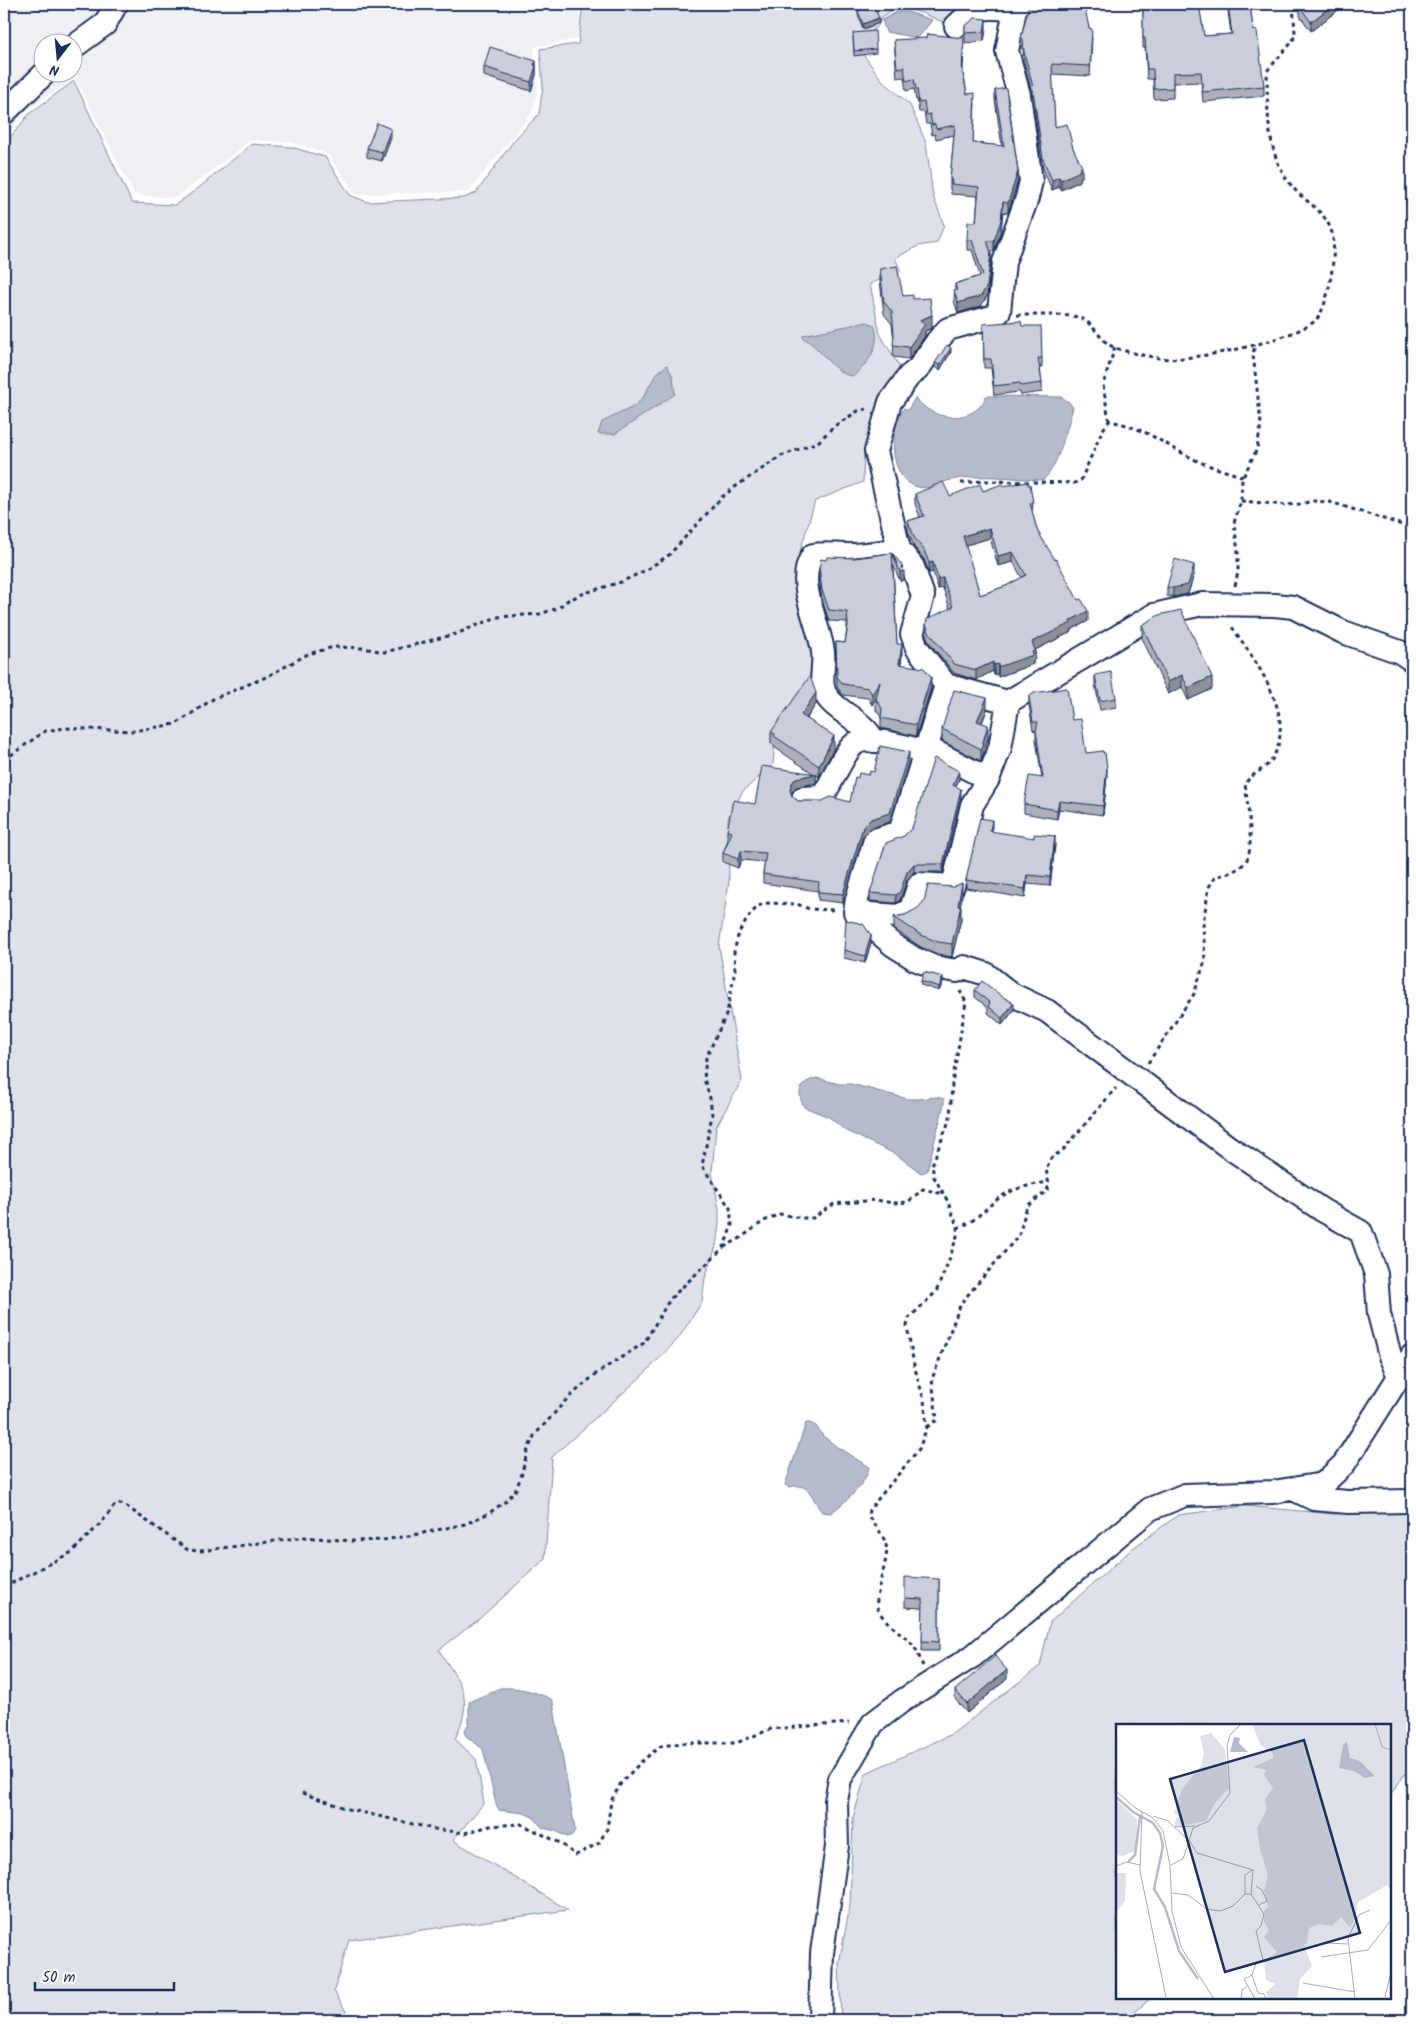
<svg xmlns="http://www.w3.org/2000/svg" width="1416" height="2024" font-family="Kalam,sans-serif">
  <rect width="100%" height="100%" fill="#fff"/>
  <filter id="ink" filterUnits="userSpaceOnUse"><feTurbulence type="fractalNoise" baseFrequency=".02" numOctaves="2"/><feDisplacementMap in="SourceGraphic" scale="10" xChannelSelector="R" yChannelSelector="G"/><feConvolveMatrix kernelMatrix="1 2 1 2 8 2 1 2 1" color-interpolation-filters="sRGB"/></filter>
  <g filter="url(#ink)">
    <path fill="#eff0f4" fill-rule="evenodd" d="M4,4H580L577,39L534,47L538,87L533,111L468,192L356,194L328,154L291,142L251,140L176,198L135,195L75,78L27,110L4,138ZM42,42H72V72H42Z"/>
    <path fill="#dee1e7" stroke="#7c88a2" d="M583,4H961L943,22L922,13L897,7L882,17L878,26L856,45L882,80L910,105L926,143L933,196L944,225L937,243L918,246L895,258L901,271L870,284L880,334L901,369L879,401L864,454L863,482L815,501L796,565L812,646V679L776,725L773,765L743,791L728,818L729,882L719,946L742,1080L716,1127L712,1172L719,1209V1224L716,1246L705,1278L702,1302L678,1339L644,1374L552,1457L545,1559L479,1619L439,1650C461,1686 475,1696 455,1739L476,1759L484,1803L453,1840L568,1910L349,1940L334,1991L351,2020H4V145L30,113L74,81L132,203L175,205L196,190L252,144L291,147L325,157L350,195L367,202L464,198L476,193L515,139L539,114L543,86L540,49L578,44Z
      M1246,1506L1334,1514L1400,1510L1412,1513V1764L1390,1795V1725H1117V1998H1151L1126,2020H841L839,1964L850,1905L853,1818L866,1773L952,1734L1040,1666L1050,1622L1133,1548L1178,1515Z"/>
    <path fill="#b5bbca" stroke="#77839f" d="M897,12H908L932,20L918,38L886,32L882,20Z
      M867,322L874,325C882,344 868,365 853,376C831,374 822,347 803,338V335Z
      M667,365L673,377L675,394L615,434H598L602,422L631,408L638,403L644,396L656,374Z
      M986,396L1061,397L1069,402L1073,408C1067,427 1058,468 1043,480C1013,479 981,473 951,480C940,482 930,490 918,487C892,481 890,443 897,422C898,417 901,413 904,408L908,410L915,398C922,405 928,411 937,414C956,421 980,415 986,396Z
      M817,1078L839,1084H851L908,1099H919L937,1097L944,1099V1104L927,1171L921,1173L897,1155L846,1131L829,1117L804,1107C796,1091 800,1082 817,1078Z
      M806,1423H810L816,1426L823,1436L837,1447L869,1467C866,1485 845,1502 831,1513L822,1512C811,1499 811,1481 789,1487L785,1485Z
      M500,1688C518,1687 534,1691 551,1699L553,1702L575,1830L572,1835L567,1837L556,1831L543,1828L533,1817L524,1813L499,1810L496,1804L483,1749L466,1736L464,1732L469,1723V1702Z"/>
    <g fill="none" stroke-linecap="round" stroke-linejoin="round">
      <g stroke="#1b2f5e" stroke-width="26">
        <path id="minor" d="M1038,4L1044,5L1053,4
          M956,26C979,3 985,8 1015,9
          M72,48L105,24L116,4
          M4,113L46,72
          M946,685L917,648L912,634L923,596L913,567L899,549L876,451L890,402L909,376L918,369L938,340L948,329L995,316L999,312L1004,262L1027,198L1031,181L1019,95L1007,51L1015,9L1019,4
          M874,741C863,719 833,711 825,693C819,681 825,665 823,652C820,624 794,582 813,555C825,553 836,555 848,555C865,555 882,552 899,549
          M926,747L988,779
          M803,798L821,797C829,789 832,778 838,768C843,759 848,748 856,743C868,735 910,748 924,751
          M871,914L899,916L911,909L919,884L953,886L972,805L988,779L1000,748L1008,702
          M1399,1376L1390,1356L1379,1314L1376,1274L1361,1232L1322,1210L1227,1146L1047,1011L1011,994L986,974L964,967L957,971L934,967L915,959L893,945L877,931L871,914L855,912L857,899L875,840L900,832L946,685L1008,702L1154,615L1202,604L1275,605L1293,607L1343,632L1400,652L1412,660
          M1293,1489L1314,1499L1348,1502L1412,1501
          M820,2020L822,1953L837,1846L836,1801L840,1779L873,1723L902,1701L973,1656L1150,1509L1185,1495L1273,1492L1323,1484L1344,1464L1412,1356"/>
      </g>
      <path stroke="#1b2f5e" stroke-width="3" stroke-dasharray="4 4" stroke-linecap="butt" d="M1017,315C1029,315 1074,314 1081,318C1092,323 1099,337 1108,344C1118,351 1147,356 1159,358C1188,363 1295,340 1316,320C1329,306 1337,251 1332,233C1327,214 1311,205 1298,193C1265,160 1268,114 1267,71L1293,41L1295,33L1293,4
        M1109,421L1103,385L1115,347
        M961,483L984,481L1075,483L1081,480L1102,431L1109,421C1146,427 1167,447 1200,462C1214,468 1229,472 1244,477
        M1241,501L1286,505L1300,504L1313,501L1330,502L1412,528
        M1235,586L1238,572V552L1234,523L1241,501L1242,479L1257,449L1261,424L1253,354L1255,345
        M4,760L45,731L65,728L133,731L176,724L213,699L266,677L308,654L334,647L362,648L385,652L456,634L497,617L540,614L558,608L568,600L585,593L621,582L646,570L669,555L722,497L735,487L781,456L818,442L833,427L858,411L867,409
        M1148,1063L1194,994L1205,961L1203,923L1209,887L1215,877C1226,874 1239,871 1246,861C1255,848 1247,801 1245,784C1251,774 1264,770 1271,761C1300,716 1254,660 1230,624
        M957,1228C977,1221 983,1210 999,1198C1013,1188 1031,1185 1048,1182
        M724,1247L739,1239L764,1221L780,1214L802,1218H813L834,1204L876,1200L893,1203L908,1202L923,1189L943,1194
        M927,1427L937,1420L932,1379L961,1303L1019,1235L1027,1206L1047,1191L1049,1185L1046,1169L1051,1158L1063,1150L1116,1088
        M4,1587L72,1552L100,1524L115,1505L123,1504L188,1550L200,1551L304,1537L352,1541L383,1540L409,1536L465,1524L489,1513L506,1501L515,1491L521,1477L527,1452L534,1436L567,1399L597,1373L644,1343L670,1299L724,1247L732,1225L730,1208L702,1166L712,1115L710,1098L704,1079L706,1058L727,1013L735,970L734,952L739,932L752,912L763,903L797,904L809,909L835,910
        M923,1666C920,1660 918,1651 913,1645C904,1634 880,1620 877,1606C876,1598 879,1590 880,1583C889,1547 892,1546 868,1516L869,1510L919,1449L927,1427L924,1400L914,1365L907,1326L909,1318L936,1292L948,1263L958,1233L956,1223L947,1200L934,1177L932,1165L950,1118L952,1084L966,1002L960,991
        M302,1793L348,1809L434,1829L465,1833L490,1826L521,1824L560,1843L576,1855L599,1843L607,1829L611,1801L621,1783L643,1760L661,1746L683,1743H736L771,1729L849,1723"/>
      <use href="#minor" stroke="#fff" stroke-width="22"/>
    </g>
    <path fill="#aeb1bb" stroke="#1b2f5e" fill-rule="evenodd" d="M1143,4H1205L1199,5L1204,36L1231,34L1227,4H1250L1253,30L1264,86V96L1203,102L1201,82L1173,83V98L1154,99L1153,79H1147L1145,48H1143Z
      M1346,4L1311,31L1300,16V7Z
      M1060,5L1088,24L1092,38L1090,76L1052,74L1055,127L1073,148L1082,177L1080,178V181L1061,190L1059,187L1052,190L1043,169L1032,93L1024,62L1023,49L1021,48V38L1042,8L1055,7Z
      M858,11L879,23L863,29L858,15Z
      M965,26L986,29L984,41L965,43Z
      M853,37L876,49V53L854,56Z
      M894,40L964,48L963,71L967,94L975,103L973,143L1002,146L995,100V90L1018,180L1008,213L1003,212L1001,230L994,251H990L991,263L987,296L981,306L958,313L954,301L955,284L980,276L972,250H967V240L976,222L978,196L951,194V190H950V180L954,135L936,139L935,134L932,135L930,124H926L924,112H919L917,99L916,100L914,89L906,91L904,77L897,78Z
      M536,65V75L531,91L484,76V67Z
      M391,138L382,161L367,157V148Z
      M880,269L932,328L925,331V336L909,359L893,357L894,340L892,324L884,314L880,281Z
      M983,324L1042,358V367H1040L1042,383V392L1021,395L1020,392L994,395L991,368H984Z
      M951,352L940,370L935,367V363Z
      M1002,486L1033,503L1032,512L1037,530L1088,621L1071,630V632L1035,650V659L1033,661V664L998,677V674L994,675L993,671L976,680L954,673L929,642L926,634V624L950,609L943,588L938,589L933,572L929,573L924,559L914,547L908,531V521L920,517L915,504V494L950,496L983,491ZM990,538L998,566L1013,562L1022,578L1006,586L980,595L965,545Z
      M892,553L904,580L900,581L893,565L897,644L902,655L901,664L931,688L916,736L881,728V717L876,710V698L872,705L868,698L843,695L837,687L836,642L845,643L847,629V622L829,621L822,600L819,578V568L826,560Z
      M1194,574L1188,594L1173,597L1167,596V587Z
      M1142,625L1212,689L1188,700L1182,687L1168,694L1142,638Z
      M1095,675L1116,698V707L1100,710L1095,684Z
      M1029,697L1072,720L1086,753L1107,776L1103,815L1059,809L1057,819L1024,813V804L1042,778L1036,740V731L1033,730L1029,705Z
      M816,704L807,718L834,748L819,777L816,775V783L796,787L792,792V796L798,801L850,802L858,778L869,775L874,772L909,761L890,822L871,828L863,836L843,903L818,900V891L763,883V874L765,862L741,860L738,868L723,862V853L728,840H727V831L755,804L814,774L774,747V745L771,743V732Z
      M987,710L982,723L988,738L981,761L942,741V729Z
      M959,779L956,786L961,797L943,872H914L907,880L900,900L896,903L870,901V893L904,836Z
      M992,829V832L1055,845L1050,886L1027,884L1025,898L966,888V880Z
      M962,895L960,906L961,919L952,957L938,954L921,947L894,929V917L905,915Z
      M871,943L865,963L844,958V950Z
      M921,981L943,982L939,991L921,985Z
      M975,990L1014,1010L1002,1025L988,1013V1008L975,997Z
      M939,1579V1651H922L923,1608L905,1607V1598Z
      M1007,1679L967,1713L955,1699V1690Z"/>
    <path fill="#8d9099" stroke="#1b2f5e" d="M1334,4H1346L1311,31V22Z
      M879,18V23L863,29V24Z
      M986,19V29L984,41V32Z
      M536,61V75L531,91V82Z
      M391,129V138L382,161V152Z
      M1082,167V177L1080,178V181L1061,190V180Z
      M1018,171V180L1008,213V203Z
      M1059,177V187L1052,190V180Z
      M1003,202L1001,230L994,251V241Z
      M991,253V263L987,296L981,306L958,313V303L981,296Z
      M932,315V328L925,331V336L909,359V347L920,320Z
      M951,348V352L940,370V365Z
      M990,528V538L963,546V536Z
      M1013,552V562L998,566V556Z
      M933,562V572L929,573V563Z
      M1194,565V574L1188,594L1173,597V588Z
      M904,571V580L900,581V572Z
      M943,578V588L938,589V579Z
      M1088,611V621L1071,630V632L1035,650V659L1033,661V664L998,677V667L1032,642Z
      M902,644V655L899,674V664Z
      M993,662V671L976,680V670Z
      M998,664V674L994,675V665Z
      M1182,675V687L1168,694V682Z
      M931,677V688L916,736V725Z
      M1212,677V689L1188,700V688Z
      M880,682V692L872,705V694Z
      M816,693V704L801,726V715Z
      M987,698V710L977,733V721Z
      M988,725V738L981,761V749Z
      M834,736V748L819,777V766Z
      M909,752V761L890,822L871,828L863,836L843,903V894L863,827Z
      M1107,767V776L1103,815V806Z
      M959,771V779L953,793V785Z
      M816,774V783L796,787L792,792L790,798V790L792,783L796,778Z
      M961,789V797L943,872V864Z
      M1059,801V809L1057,819V810Z
      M992,820V829L990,840V831Z
      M1055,836V845L1050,886V877Z
      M741,851V860L738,868V859Z
      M914,864V872L907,880L900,900L896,903V895L907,872Z
      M1027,875V884L1025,898V889Z
      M962,883V895L959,915L961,906V919L952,957V944Z
      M871,935V943L865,963V956Z
      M943,977V982L939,991V987Z
      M1014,1003V1010L1002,1025V1018Z
      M1007,1670V1679L967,1713V1704Z"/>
    <path fill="#caceda" stroke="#1b2f5e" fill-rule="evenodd" d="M873,4L879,18L863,24L858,11Z
      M1029,4L1042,8L1055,7L1061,4H1084L1089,28L1092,29L1090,66L1052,64L1055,127L1067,124L1073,148L1082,167L1079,169L1080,171L1061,180L1059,177L1052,180L1043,159L1032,83L1024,52L1023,39L1021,38Z
      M1143,4H1199L1204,36L1232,34L1228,4H1250L1253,30L1257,31L1264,86L1203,92L1201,72L1173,73V88L1154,89L1153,69H1147L1145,38H1143Z
      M1304,4H1334L1311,22L1300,7Z
      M975,18L986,19L984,32L965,33V26Z
      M875,31L876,49L854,51L853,33Z
      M927,34L964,38L962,69L967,94L975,93L973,143L1004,146L995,90L1006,88L1018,171L1008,203L1003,202L1001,220L994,241H987L991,253L987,286L981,296L958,303L954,291L957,290L955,284L983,275L972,240H967L968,222H976L979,187L951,184L952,180H950L955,125L936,129L935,124L932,125L930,114L926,115L924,102L919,103L917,89L916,90L914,79L906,81L904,67L897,68L894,40L926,38Z
      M490,47L536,61L534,65L536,66L531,82L484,67Z
      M377,123L391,129L382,152L367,148Z
      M897,266L903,296L913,295V299L930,298L932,315L920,320L925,324L909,347L893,345L894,334L892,312L884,302L880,269Z
      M1021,321L1022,326H1041L1042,358H1038L1042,383L1021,386L1020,383L994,386L991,359H984L983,324Z
      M947,345L951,348L940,365L935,363Z
      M943,482L950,496L980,484L983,491L1002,484V486L1028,482V485L1030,484L1033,503H1030L1037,530L1055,560L1056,559L1078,600L1081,599L1088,611L1070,621L1071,623L1032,642L1035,650L1032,652L1033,655L998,667V664L994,665L993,662L976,670L954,664L929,632L926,624L927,619L953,607L943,578L938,579L933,562L929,563L924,550L914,537L908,521L924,516L915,494ZM990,528L998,556L1013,552L1026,575L1006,586L980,595L963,536Z
      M892,553L897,644H902L899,664L924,668L931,677L916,725L881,718L882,708L876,699L880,682L872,694L868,688L843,684L837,677L836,642L845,643L848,625L847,612L829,610L822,590L819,568L821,559L826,560L827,557L855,558Z
      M893,554L901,564L904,571L900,572Z
      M1175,559L1194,565L1188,585L1173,588L1167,587Z
      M1181,610L1212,677L1188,688L1182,675L1168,682L1142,625L1159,615Z
      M1111,672L1116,698L1100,701L1095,675Z
      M810,676L816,693L801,715L834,736L819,766L774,736L775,734L771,732Z
      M1067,688L1072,720L1081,719L1086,753L1103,751V753H1105L1107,767L1103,806L1059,801L1057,810L1024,804L1029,776L1043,778L1036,731L1038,722H1033L1029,697L1034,693Z
      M954,690L987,698L977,721L988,725L981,749L942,729Z
      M880,746L909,752L890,813L871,819L863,827L843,894L818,892L819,882L763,874L766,853L741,851L738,859L723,853L732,832L727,831L733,800L755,804L762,766L816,774L796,778L792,783L790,790L792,796L798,801H822L831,797L850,802L855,777L858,778L859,773L869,775L870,771L874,772Z
      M934,758L959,771L953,785L961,789L943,864H914L907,872L900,892L896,895L870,893L886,843L904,836L912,828Z
      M980,818L992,820L990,831L1034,838V834L1055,836L1050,877L1027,875L1025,889L966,880Z
      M962,883L958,906H961L952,944L938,942L921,935L894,917L905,915L918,908L924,901L928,885L953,887Z
      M846,920L863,924L871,935L865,956L844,950Z
      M924,972L943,977L939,987L921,981Z
      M982,981L1003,997L1014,1003L1002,1018L988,1006L990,1003L975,990Z
      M905,1577L939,1579V1642L922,1641L923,1599L905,1598Z
      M995,1656L1007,1670L967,1704L955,1690Z"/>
  </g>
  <g transform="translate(1116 1724)">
    <rect width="275" height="275" fill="#fff"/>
    <path d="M136,0H275V167L271,161L242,178L240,193L234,203L225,193L216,202L203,200L193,204L191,219L188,221L196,242L184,255L181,275H152L150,268L159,260L150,256L148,237L161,228L148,213L153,206L148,198V187L152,183L148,167L152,151L144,126L141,104L151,85L149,75L157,64L148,51L150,46L137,43L157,34V29L145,22ZM95,9L109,25L113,64L99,79L90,97L60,103L58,99L62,92L58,89L66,65L85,42L88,30L84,12ZM0,76L21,95V126L7,132L0,131ZM0,149H10L9,177L0,188Z" fill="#dee1e7"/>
    <path d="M118,13L124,14L123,19L132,28H114ZM231,17L234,34L244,37L259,52L249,54L238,47L223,44L227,21Z" fill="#b5bbca"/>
    <path fill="none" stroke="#b5bbca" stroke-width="2.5" d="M0,73L17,88L37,99L44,109L47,122L38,165L49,183L63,227L82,255M12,138L19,131L24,93"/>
    <path fill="none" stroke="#a4acbf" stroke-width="1" d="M259,0L266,23L275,26M0,67L18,83L37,94L47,107L54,141L56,187L65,223L98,275M26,88L24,147L50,273M37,92L52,97L73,117M59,103L79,102M55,141L67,135L77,104L93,97L114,69L111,22L114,11L125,0M0,142L11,138L24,141M140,162L146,166L151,177L143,181M56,169L72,171L91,185L104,187L117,182L129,170H135L137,146L81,129L73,116M129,170V151L136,146M135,170L148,190L145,202L140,207L147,236L140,239L136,251L128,255L139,275M209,219L233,220M205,233L252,226L275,196M136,251L142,269L148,270L150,275M187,259L239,268M269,273L275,248M125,275L126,266L131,262M239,275L232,214L243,191L254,186"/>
    <path fill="#1b2f5e" fill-opacity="0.15" stroke="#1b2f5e" stroke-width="2.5" d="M188,16L244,209L109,248L54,55Z"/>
    <rect width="275" height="275" fill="none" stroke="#1b2f5e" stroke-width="2.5"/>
  </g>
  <rect width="1416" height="2024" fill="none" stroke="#fff" stroke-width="20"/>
  <rect x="10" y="10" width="1396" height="2004" fill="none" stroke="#1b2f5e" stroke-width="2" filter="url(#ink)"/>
  <g transform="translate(58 58) rotate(196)"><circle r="24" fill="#ffffff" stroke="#a4acbf"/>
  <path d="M0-4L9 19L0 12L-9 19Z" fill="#1b2f5e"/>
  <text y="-8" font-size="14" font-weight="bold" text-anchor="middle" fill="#1b2f5e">N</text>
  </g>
  <path d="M35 1982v8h139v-8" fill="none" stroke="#1b2f5e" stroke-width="2.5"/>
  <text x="42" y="1982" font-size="15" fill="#1b2f5e" stroke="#ffffff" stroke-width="4" paint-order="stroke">50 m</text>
</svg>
